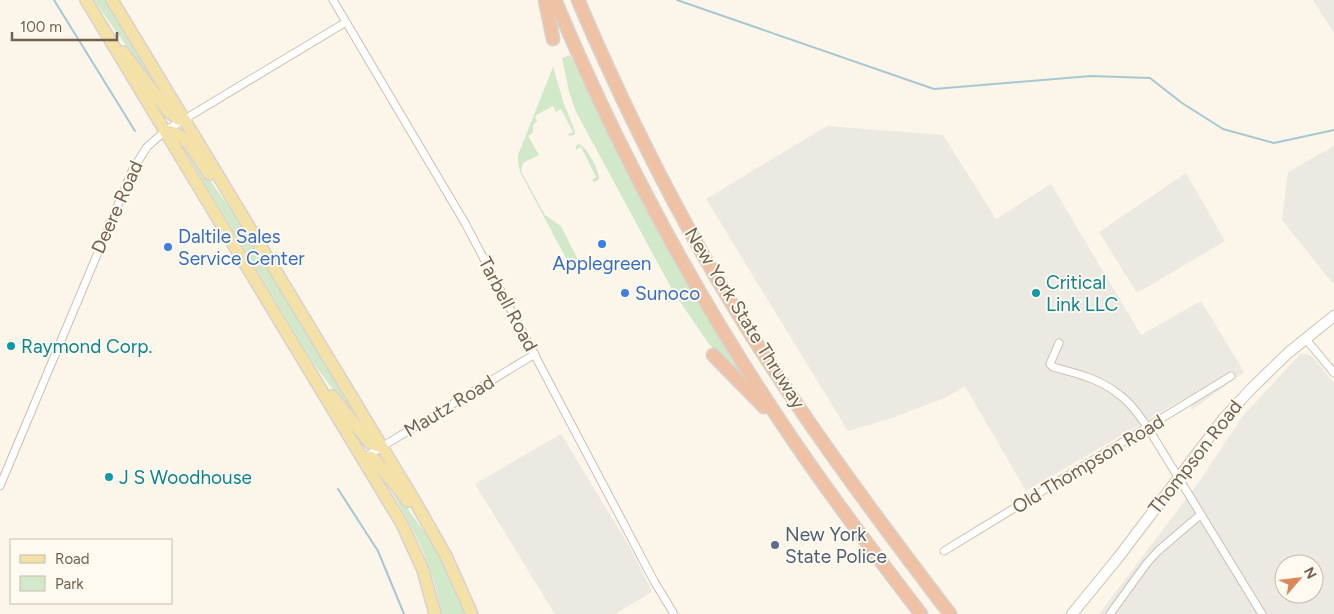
<svg xmlns="http://www.w3.org/2000/svg" width="1334" height="614" font-family="Figtree,sans-serif">
  <rect width="100%" height="100%" fill="#fbf6e9"/>
  <path fill="#ece8e2" fill-rule="evenodd" d="M1313,0H1334V33Z
    M827,126L943,135L996,219L1051,184L1141,335L1201,301L1244,372L1192,410L1187,397L1026,491L965,386L947,397L892,418L848,431L706,199Z
    M1334,146V285L1282,220L1288,172Z
    M1186,173L1225,241L1137,293L1099,232Z
    M1301,353L1312,356L1334,383V614H1099L1199,482L1242,417ZM1284,564H1314V594H1284Z
    M561,434L631,549L652,592L615,614H555L475,484Z"/>
  <path fill="#d1e8c9" d="M94,0H107L170,106L169,107Z
    M570,55C622,165 678,272 743,375L731,367L709,344L674,293L575,110L569,91L562,58Z
    M553,67L564,104L575,131L574,135L569,136L568,134L573,132L561,109L556,112L553,106L535,116L537,121L533,125V133L528,136L539,155L523,163L521,171L545,215L561,226L582,268L577,271L567,260L520,172L518,162V155Z
    M182,141L251,238L369,434L367,435L314,364L180,142Z
    M578,144C587,146 599,170 599,179L597,181L593,182L592,180L596,177L581,147L576,150V146Z
    M379,468L437,550L466,614H441C434,560 405,514 378,469Z"/>
  <g fill="none" stroke-linecap="round" stroke-linejoin="round">
    <path stroke="#a6c7d4" stroke-width="2" d="M54,0L135,131
      M677,0L934,89L1091,76L1150,78L1182,103L1223,129L1274,143L1334,130
      M338,489L378,551L404,614"/>
    <g stroke="#ccbfb0" stroke-width="9">
      <path id="street" d="M333,0L465,223L654,581L674,614
        M1305,338L1334,373
        M1059,343L1050,364L1053,367C1075,373 1098,378 1117,393C1130,402 1139,415 1148,428L1262,614
        M365,457L535,354
        M0,486L133,169L147,147L165,131L346,22
        M944,551L1231,376
        M1110,614L1147,563L1158,551L1200,515"/>
    </g>
    <g stroke="#cfc1ae" stroke-width="12">
      <path id="secondary" d="M1072,614L1117,559L1224,418L1252,388L1288,353L1334,316"/>
    </g>
    <g stroke="#d8d2ce" stroke-width="14">
      <path id="primary" d="M86,0L402,524L423,570L435,614
        M112,0L413,498L446,556L472,614
        M123,52L168,111L178,119L184,120
        M165,131C187,131 198,159 209,174
        M332,396L370,443L382,447
        M363,458L370,457L376,461L408,501"/>
    </g>
    <g stroke="#d8d2ce" stroke-width="15">
      <path id="highway" d="M545,0L553,39
        M555,0C616,146 691,287 779,419C823,486 872,550 921,614
        M578,0C628,117 686,233 755,341C815,435 882,525 950,614
        M713,355L764,407"/>
    </g>
    <use href="#street" stroke="#fff" stroke-width="7"/>
    <use href="#secondary" stroke="#fff" stroke-width="10"/>
    <use href="#primary" stroke="#f3e1a8" stroke-width="11"/>
    <use href="#highway" stroke="#efc2a6" stroke-width="12"/>
  </g>
  <g fill="#3f7fe0" stroke="#fefaf0" stroke-width="2">
    <circle cx="602" cy="244" r="5"/>
    <circle cx="168" cy="247" r="5"/>
    <circle cx="625" cy="293" r="5"/>
  </g>
  <g fill="#0f9aa8" stroke="#fefaf0" stroke-width="2">
    <circle cx="1036" cy="293" r="5"/>
    <circle cx="11" cy="346" r="5"/>
    <circle cx="109" cy="477" r="5"/>
  </g>
  <circle fill="#5c6f8a" stroke="#fefaf0" stroke-width="2" cx="775" cy="545" r="5"/>
  <g text-anchor="middle" dominant-baseline="central" stroke-width="4" stroke-linejoin="round" paint-order="stroke">
    <g font-size="19" fill="#73604f" stroke="#fefaf0">
      <text transform="translate(117 207) rotate(-66)">Deere Road</text>
      <text transform="translate(508 304) rotate(62)">Tarbell Road</text>
      <text transform="translate(745 318) rotate(58)">New York State Thruway</text>
      <text transform="translate(449 406) rotate(-31)">Mautz Road</text>
      <text transform="translate(1195 457) rotate(-52)">Thompson Road</text>
      <text transform="translate(1088 464) rotate(-31)">Old Thompson Road</text>
    </g>
    <g font-size="19" fill="#366cbe" stroke="#fefaf0" text-anchor="start">
      <text x="178" y="236">Daltile Sales<tspan x="178" dy="22">Service Center</tspan></text>
      <text x="602" y="263" text-anchor="middle">Applegreen</text>
      <text x="635" y="293">Sunoco</text>
    </g>
    <g font-size="19" fill="#0d838f" stroke="#fefaf0" text-anchor="start">
      <text x="1046" y="282">Critical<tspan x="1046" dy="22">Link LLC</tspan></text>
      <text x="21" y="346">Raymond Corp.</text>
      <text x="119" y="477">J S Woodhouse</text>
    </g>
    <g font-size="19" fill="#4e5e75" stroke="#fefaf0" text-anchor="start">
      <text x="785" y="534">New York<tspan x="785" dy="22">State Police</tspan></text>
    </g>
  </g>
  <rect x="10" y="539" width="162" height="65" fill="#fefaf0" stroke="#c6bcb0"/>
  <rect x="20" y="555" width="25" height="8" fill="#f3e1a8" stroke="#c6bcb0"/>
  <text x="55" y="564" font-size="15" fill="#73604f">Road</text>
  <rect x="20" y="576" width="25" height="15" fill="#d1e8c9" stroke="#c6bcb0"/>
  <text x="55" y="589" font-size="15" fill="#73604f">Park</text>
  <g transform="translate(1299 579) rotate(62)"><circle r="24" fill="#fefaf0" stroke="#c6bcb0"/>
  <path d="M0-4L9 19L0 12L-9 19Z" fill="#da865a"/>
  <text y="-8" font-size="14" font-weight="bold" text-anchor="middle" fill="#73604f">N</text>
  </g>
  <path d="M12 32v8h105v-8" fill="none" stroke="#73604f" stroke-width="2.5"/>
  <text x="20" y="32" font-size="15" fill="#73604f" stroke="#fefaf0" stroke-width="4" paint-order="stroke">100 m</text>
</svg>
